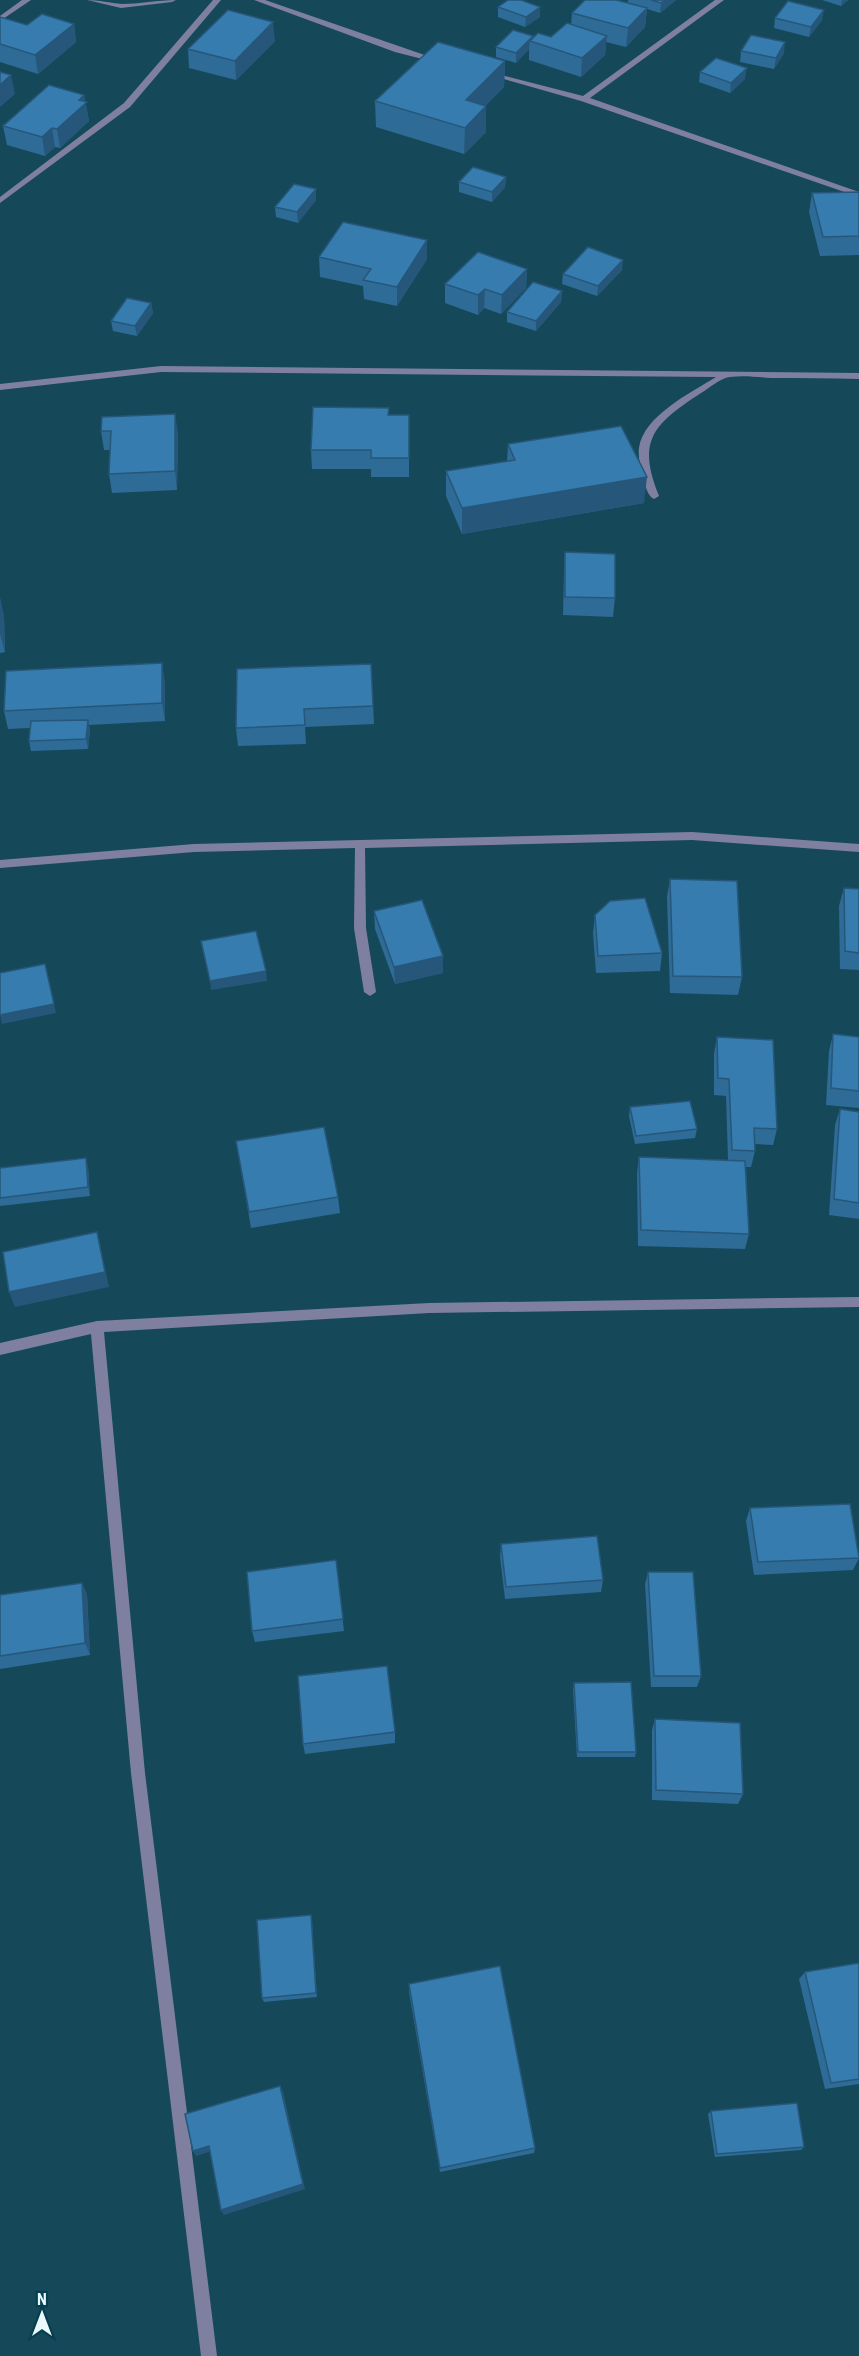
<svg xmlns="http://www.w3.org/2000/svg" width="859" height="2356" font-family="'Roboto Condensed',sans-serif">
  <rect width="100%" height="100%" fill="#15495a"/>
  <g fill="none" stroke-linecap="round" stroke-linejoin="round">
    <path fill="#7f80a0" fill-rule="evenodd" d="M22,0H31L0,21V16Z
      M87,0C99,0 110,3 122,4C139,4 158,0 176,0L172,2L121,8Z
      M213,0H221L130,107L0,203V197L124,103Z
      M254,0H265L442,61L438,63L395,52Z
      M715,0H724L590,98L859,192V197L581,101L486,74L490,72L583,96Z
      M161,366L859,373V379C830,378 801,378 771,378C758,377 743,375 730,377C720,378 707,390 698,395C652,425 637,442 659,496L654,499C646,495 645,483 643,475C640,466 638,457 639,448C643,416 692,392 716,377L161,372L0,390V384Z
      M692,832L859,844V852L692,840L365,848L366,928L376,992L370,996L364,992L354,928L355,848L194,852L0,868V860L194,844Z
      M859,1297V1307L429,1313L104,1332L145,1773L217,2356H201L131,1773L91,1334L0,1355V1343L97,1321L429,1303Z"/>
  </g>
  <path fill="#2e6b96" d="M628,0H676L660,13L647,9L645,27L626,47L606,42L605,55L581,77L529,60V49L516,63L496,57V47L551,37L571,25L572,13L628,3Z
    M822,0H848L841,6Z
    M498,7H540V17L525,27L498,17Z
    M0,17L27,25L74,24L76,42L38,74L0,62Z
    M775,18L822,20L809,37L774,28Z
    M275,41L236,80L189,68L188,49Z
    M741,51L784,53L774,69L740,62Z
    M505,61L504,87L485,106L486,132L464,154L376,127L375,101Z
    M700,72L745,79L730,93L699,82Z
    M84,95L89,121L60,148L55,147L45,156L7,145L3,126Z
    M506,177L505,187L492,202L459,192V182Z
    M859,192V255L820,256L809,212L812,193Z
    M316,200L298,223L276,217L275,207Z
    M427,240V259L397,306L364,299L363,286L320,277L319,257Z
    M527,269L526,288L501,314L484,308L478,315L445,303V284Z
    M622,270L597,296L562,284L563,274Z
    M562,291L561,302L536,331L507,322V312Z
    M151,303L153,313L137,336L113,331L111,321Z
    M389,415H409V477H371V469H312L311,450Z
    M102,417L178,433L177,490L112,493L109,474L110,450H104L101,431Z
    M508,444L644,503L462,534L446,496V471L507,461Z
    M565,552L615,598L613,617L563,615L564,571Z
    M0,598L4,617L5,652L0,653Z
    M371,664L374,724L305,727L306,744L238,746L236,728Z
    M165,682V721L89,725L90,730L88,749L31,751L29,741L30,728L8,729L4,711Z
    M670,879L742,977L738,995L670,993L667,897Z
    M844,888L859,889V970L840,969L839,906Z
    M374,911L443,973L395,984L375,929Z
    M595,915L662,953L660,971L596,973L593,933Z
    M833,1034L859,1037V1108L826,1105L829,1051Z
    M717,1037L777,1129L773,1145L755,1144V1151L751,1167H746L749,1234L745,1249L638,1246L637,1173L639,1157L728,1160L726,1096L714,1095V1054Z
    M630,1107L697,1129L695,1138L635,1144L629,1116Z
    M840,1109L859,1112V1219L829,1215L835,1125Z
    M236,1141L338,1197L340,1213L251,1228Z
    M88,1166L90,1196L0,1206V1168Z
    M750,1508L859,1558L853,1570L754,1575L746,1521Z
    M501,1544L603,1580L601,1592L505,1599L500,1557Z
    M336,1560L344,1631L255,1642L252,1631Z
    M648,1572L701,1676L697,1687H651L645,1584Z
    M82,1583L87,1595L90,1655L0,1669V1595Z
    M574,1683L636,1752L635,1757H577L573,1689Z
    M655,1719L743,1794L738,1804L652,1800V1730Z
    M395,1732V1743L305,1754L303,1744Z
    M311,1915L317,1997L264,2002L262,1998Z
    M859,1963V2084L825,2089L799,1979L805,1972Z
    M409,1984L535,2148L534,2153L440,2172L409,1992Z
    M711,2111L804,2147L801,2150L715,2157L708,2114Z"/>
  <path fill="#26577a" d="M665,0H676L660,13L661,3Z
    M842,0H848L841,6Z
    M540,7V17L525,27L526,17Z
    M647,8L645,27L626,47L628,28Z
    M824,10L822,20L809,37L811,27Z
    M273,22L275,41L236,80L235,61Z
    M74,24L76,42L38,74L35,55Z
    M533,36V42L530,41L529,49L516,63V53Z
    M607,36L605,55L581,77L582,58Z
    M785,42L784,53L774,69L776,58Z
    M505,61L504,87L465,126L466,100Z
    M747,68L745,79L730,93L731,83Z
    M11,75L15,94L0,107V85Z
    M84,95L89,121L60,148L57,129L79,100Z
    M486,106V132L464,154L465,128Z
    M52,128L55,147L45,156L42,137Z
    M506,177L505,187L492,202V192Z
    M316,189V200L298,223L297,212Z
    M427,240V259L397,306V287Z
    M623,260L622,270L597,296L598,286Z
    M527,269L526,288L501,314L502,295Z
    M485,289L484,308L478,315V295Z
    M562,291L561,302L536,331V321Z
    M151,303L153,313L137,336L135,326Z
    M175,414L178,433L177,490L175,471Z
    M647,477L644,503L462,534V508Z
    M0,598L4,617L5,652L0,634Z
    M162,663L165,682V721L162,703Z
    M88,720L90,730L88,749L86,739Z
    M443,956V973L395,984L394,967Z
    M45,964L56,1013L2,1024L0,1015Z
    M266,971L267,981L211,990L210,981Z
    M86,1158L88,1166L90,1196L88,1187Z
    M97,1232L109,1287L15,1307L9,1292Z
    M82,1583L87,1595L90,1655L85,1643Z
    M311,1915L312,1919L317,1997L316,1993Z
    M280,2086L283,2092L305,2189L224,2215L221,2210Z
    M209,2146L212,2151L196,2156L193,2151Z"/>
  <path fill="#367caf" stroke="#26577a" stroke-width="1.5" d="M508,0H521L540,7L526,17L498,7Z
    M585,0H616L647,8L628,28L572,13Z
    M651,0H665L661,3Z
    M788,1L824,10L811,27L775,18Z
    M228,10L273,22L235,61L188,49Z
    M42,14L74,24L35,55L0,44V17L27,25Z
    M567,23L607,36L582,58L530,41L538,33L551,37Z
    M513,30L533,36L516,53L496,47Z
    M751,35L785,42L776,58L741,51Z
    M438,42L505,61L466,100L486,106L465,128L375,101Z
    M716,58L747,68L731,83L700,72Z
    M0,72L11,75L0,85Z
    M49,85L84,95L79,100L87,102L57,129L52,128L42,137L3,126Z
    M473,167L506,177L492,192L459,182Z
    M294,184L316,189L297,212L275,207Z
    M859,192V236L823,237L812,193Z
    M343,222L427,240L397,287L363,280L371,269L319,257Z
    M588,247L623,260L598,286L563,274Z
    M478,252L527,269L502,295L485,289L478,295L445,284Z
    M533,282L562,291L536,321L507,312Z
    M127,298L151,303L135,326L111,321Z
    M313,407L389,408L388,415H409V458H371V450H311Z
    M175,414V471L109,474L111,431H101L102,417Z
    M621,426L647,477L462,508L446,471L515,460L508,444Z
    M565,552L615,554V598L565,597Z
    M162,663V703L4,711L6,671Z
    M371,664L373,706L304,709L305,725L236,728L237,669Z
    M88,720L86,739L29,741L31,721Z
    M670,879L737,881L742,977L673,976Z
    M844,888L859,889V953L845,951Z
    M645,898L662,953L598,956L595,915L610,901Z
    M422,900L443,956L394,967L374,911Z
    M256,931L266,971L210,981L201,941Z
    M45,964L54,1004L0,1015V973Z
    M833,1034L859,1037V1091L831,1088Z
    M717,1037L773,1040L777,1129L754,1128L755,1151L732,1150L729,1079L718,1078Z
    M690,1101L697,1129L636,1136L630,1107Z
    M840,1109L859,1112V1203L834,1199Z
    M324,1127L338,1197L249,1212L236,1141Z
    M639,1157L745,1161L749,1234L641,1230Z
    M86,1158L88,1187L0,1198V1168Z
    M97,1232L105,1272L9,1292L3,1252Z
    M850,1504L859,1558L758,1562L750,1508Z
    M597,1536L603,1580L506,1587L501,1544Z
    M336,1560L343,1619L252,1631L247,1572Z
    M648,1572H693L701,1676H654Z
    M82,1583L85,1643L0,1656V1595Z
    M387,1666L395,1732L303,1744L298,1676Z
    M631,1682L636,1752H578L574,1683Z
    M655,1719L740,1723L743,1794L656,1790Z
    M311,1915L316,1993L262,1998L257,1920Z
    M859,1963V2079L831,2083L805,1972Z
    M500,1966L535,2148L440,2168L409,1984Z
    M280,2086L303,2184L221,2210L209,2146L193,2151L185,2114Z
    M797,2103L804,2147L717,2154L711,2111Z"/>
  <g transform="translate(42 2314)" stroke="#063f4f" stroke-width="4.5" paint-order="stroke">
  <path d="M0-4.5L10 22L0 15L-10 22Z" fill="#ebf8fd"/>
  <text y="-9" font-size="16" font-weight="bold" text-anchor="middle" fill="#ebf8fd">N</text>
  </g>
</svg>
